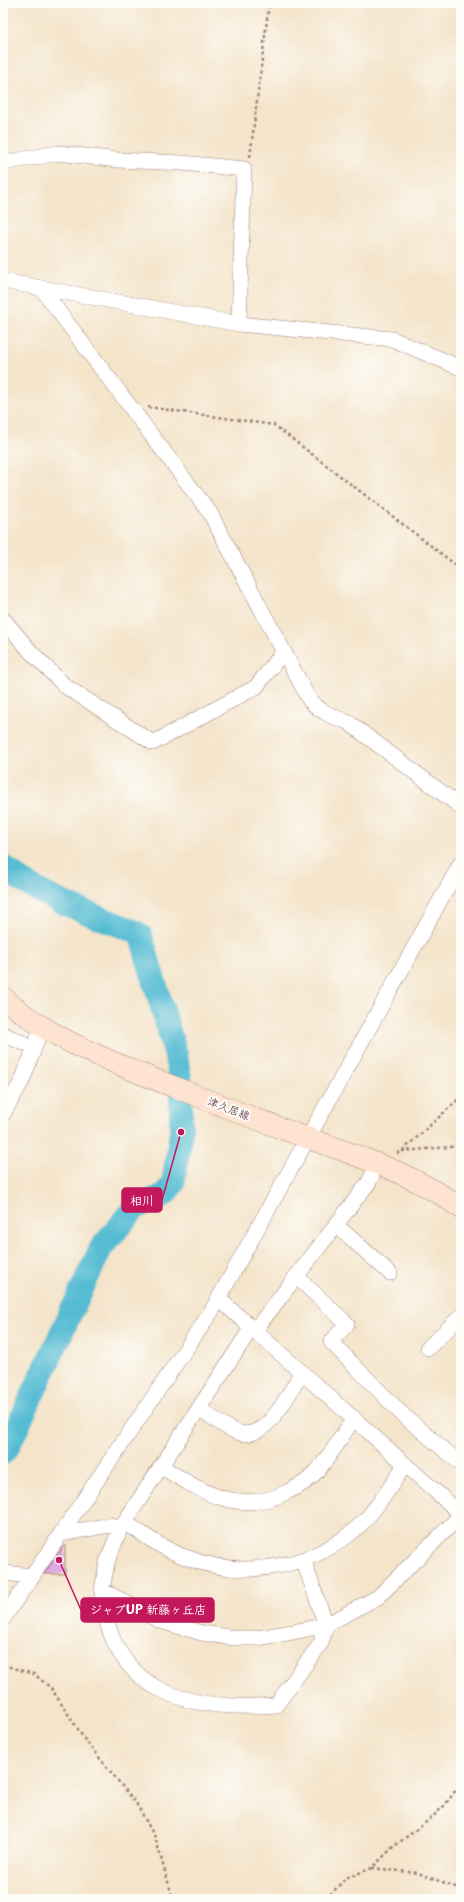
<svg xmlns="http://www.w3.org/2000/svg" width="464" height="1902" font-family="'Playpen Sans','Klee One',sans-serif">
  <rect width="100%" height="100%" fill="#fdfcf7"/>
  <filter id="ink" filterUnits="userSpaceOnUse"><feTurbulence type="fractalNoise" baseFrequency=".025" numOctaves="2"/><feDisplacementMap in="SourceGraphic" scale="8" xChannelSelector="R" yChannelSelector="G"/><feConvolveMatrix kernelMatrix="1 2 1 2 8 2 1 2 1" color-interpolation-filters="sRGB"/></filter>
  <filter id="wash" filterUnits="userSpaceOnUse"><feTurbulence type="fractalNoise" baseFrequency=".012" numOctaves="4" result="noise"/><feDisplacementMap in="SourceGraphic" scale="16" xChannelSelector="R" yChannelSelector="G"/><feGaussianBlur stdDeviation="0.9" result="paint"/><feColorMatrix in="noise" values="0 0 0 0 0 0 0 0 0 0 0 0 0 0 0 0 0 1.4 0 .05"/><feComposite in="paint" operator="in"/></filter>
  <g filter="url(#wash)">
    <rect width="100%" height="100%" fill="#f4e4ca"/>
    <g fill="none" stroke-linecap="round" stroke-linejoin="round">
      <path stroke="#55bcd3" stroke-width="24" d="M3,866C40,899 91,913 136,932L141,936L176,1055L181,1086V1132L173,1184L164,1195L135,1208L101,1248L9,1445L3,1453"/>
    </g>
    <g id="blocks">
      <path fill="#e1a7e7" d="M65,1545V1574H44L56,1557Z"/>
    </g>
  </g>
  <g filter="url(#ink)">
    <use href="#blocks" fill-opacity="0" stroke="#9f827a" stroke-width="1"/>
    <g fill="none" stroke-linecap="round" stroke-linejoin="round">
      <g stroke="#9f827a" stroke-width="16">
        <path id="street" d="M3,163L58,153L118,160L182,163L244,169L239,324
          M3,281L239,324L392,339L461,368
          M41,288L210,513L310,701C321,712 333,717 348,722L461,807
          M3,619L30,651L65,686L153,743L256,687L283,652
          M3,1034L23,1043
          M3,1114L22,1081L42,1027
          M336,1225L390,1273
          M296,1276L347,1324L331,1342L403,1415L461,1464
          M219,1299L461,1514
          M252,1327L120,1529L107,1562L102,1590L160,1621L202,1633L235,1638H257L293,1632L326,1625L378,1597L461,1515
          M255,1330L369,1182L378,1162
          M428,1348L461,1316
          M199,1409C212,1417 226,1429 240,1433C268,1440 289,1393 302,1372
          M162,1467C202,1492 240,1516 287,1492C298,1487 310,1480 317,1471C331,1455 342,1436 354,1418
          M125,1522C144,1535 163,1549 185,1557C245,1581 318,1568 364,1521C380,1504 393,1484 405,1464
          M62,1534L110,1525L120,1529
          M3,1573L33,1576
          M102,1590C109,1693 188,1712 276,1705L321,1643L326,1625L303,1559
          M3,1619L211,1312L461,863"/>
      </g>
      <g stroke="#9f827a" stroke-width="22">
        <path id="secondary" d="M3,997C42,1033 91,1053 139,1073C195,1095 251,1118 308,1138C363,1158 414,1174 461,1208"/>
      </g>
      <path stroke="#9f827a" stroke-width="2.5" stroke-dasharray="3 3" stroke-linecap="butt" d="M250,157L269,3
        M148,407L274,425L461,569
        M402,1151L461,1146
        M397,1153L402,1151L461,1097
        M3,1665L34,1674L51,1688L85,1740L136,1803L155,1837L173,1899
        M372,1868L418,1873L461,1889
        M326,1899L346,1878L372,1868L393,1847L429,1820L445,1805L461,1783"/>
      <use href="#street" stroke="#fff" stroke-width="15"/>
      <use href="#secondary" stroke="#fee3d1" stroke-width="21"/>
    </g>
  </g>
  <g text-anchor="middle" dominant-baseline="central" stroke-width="4" stroke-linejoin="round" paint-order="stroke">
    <g font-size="11" fill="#4a1f2b" stroke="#fdfcf7">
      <text transform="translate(229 1108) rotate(21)">津久居線</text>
    </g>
  </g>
  <path fill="none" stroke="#c2185b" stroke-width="1.5" d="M181 1132L162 1200M59 1560L81 1610"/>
  <g fill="#c2185b" stroke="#fdfcf7" stroke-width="1.5">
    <circle cx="181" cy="1132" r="4"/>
    <circle cx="59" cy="1560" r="4"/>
  </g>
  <g fill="#c2185b" stroke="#c2185b" stroke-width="1.5">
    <rect x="122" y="1188" width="40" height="24" rx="4"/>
    <rect x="81" y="1598" width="133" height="24" rx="4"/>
  </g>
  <g font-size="12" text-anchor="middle" font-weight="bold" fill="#fff">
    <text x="142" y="1205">相川</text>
    <text x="148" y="1614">ジャブUP 新藤ヶ丘店</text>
  </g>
  <rect width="464" height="1902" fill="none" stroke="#fdfcf7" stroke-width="16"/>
</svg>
